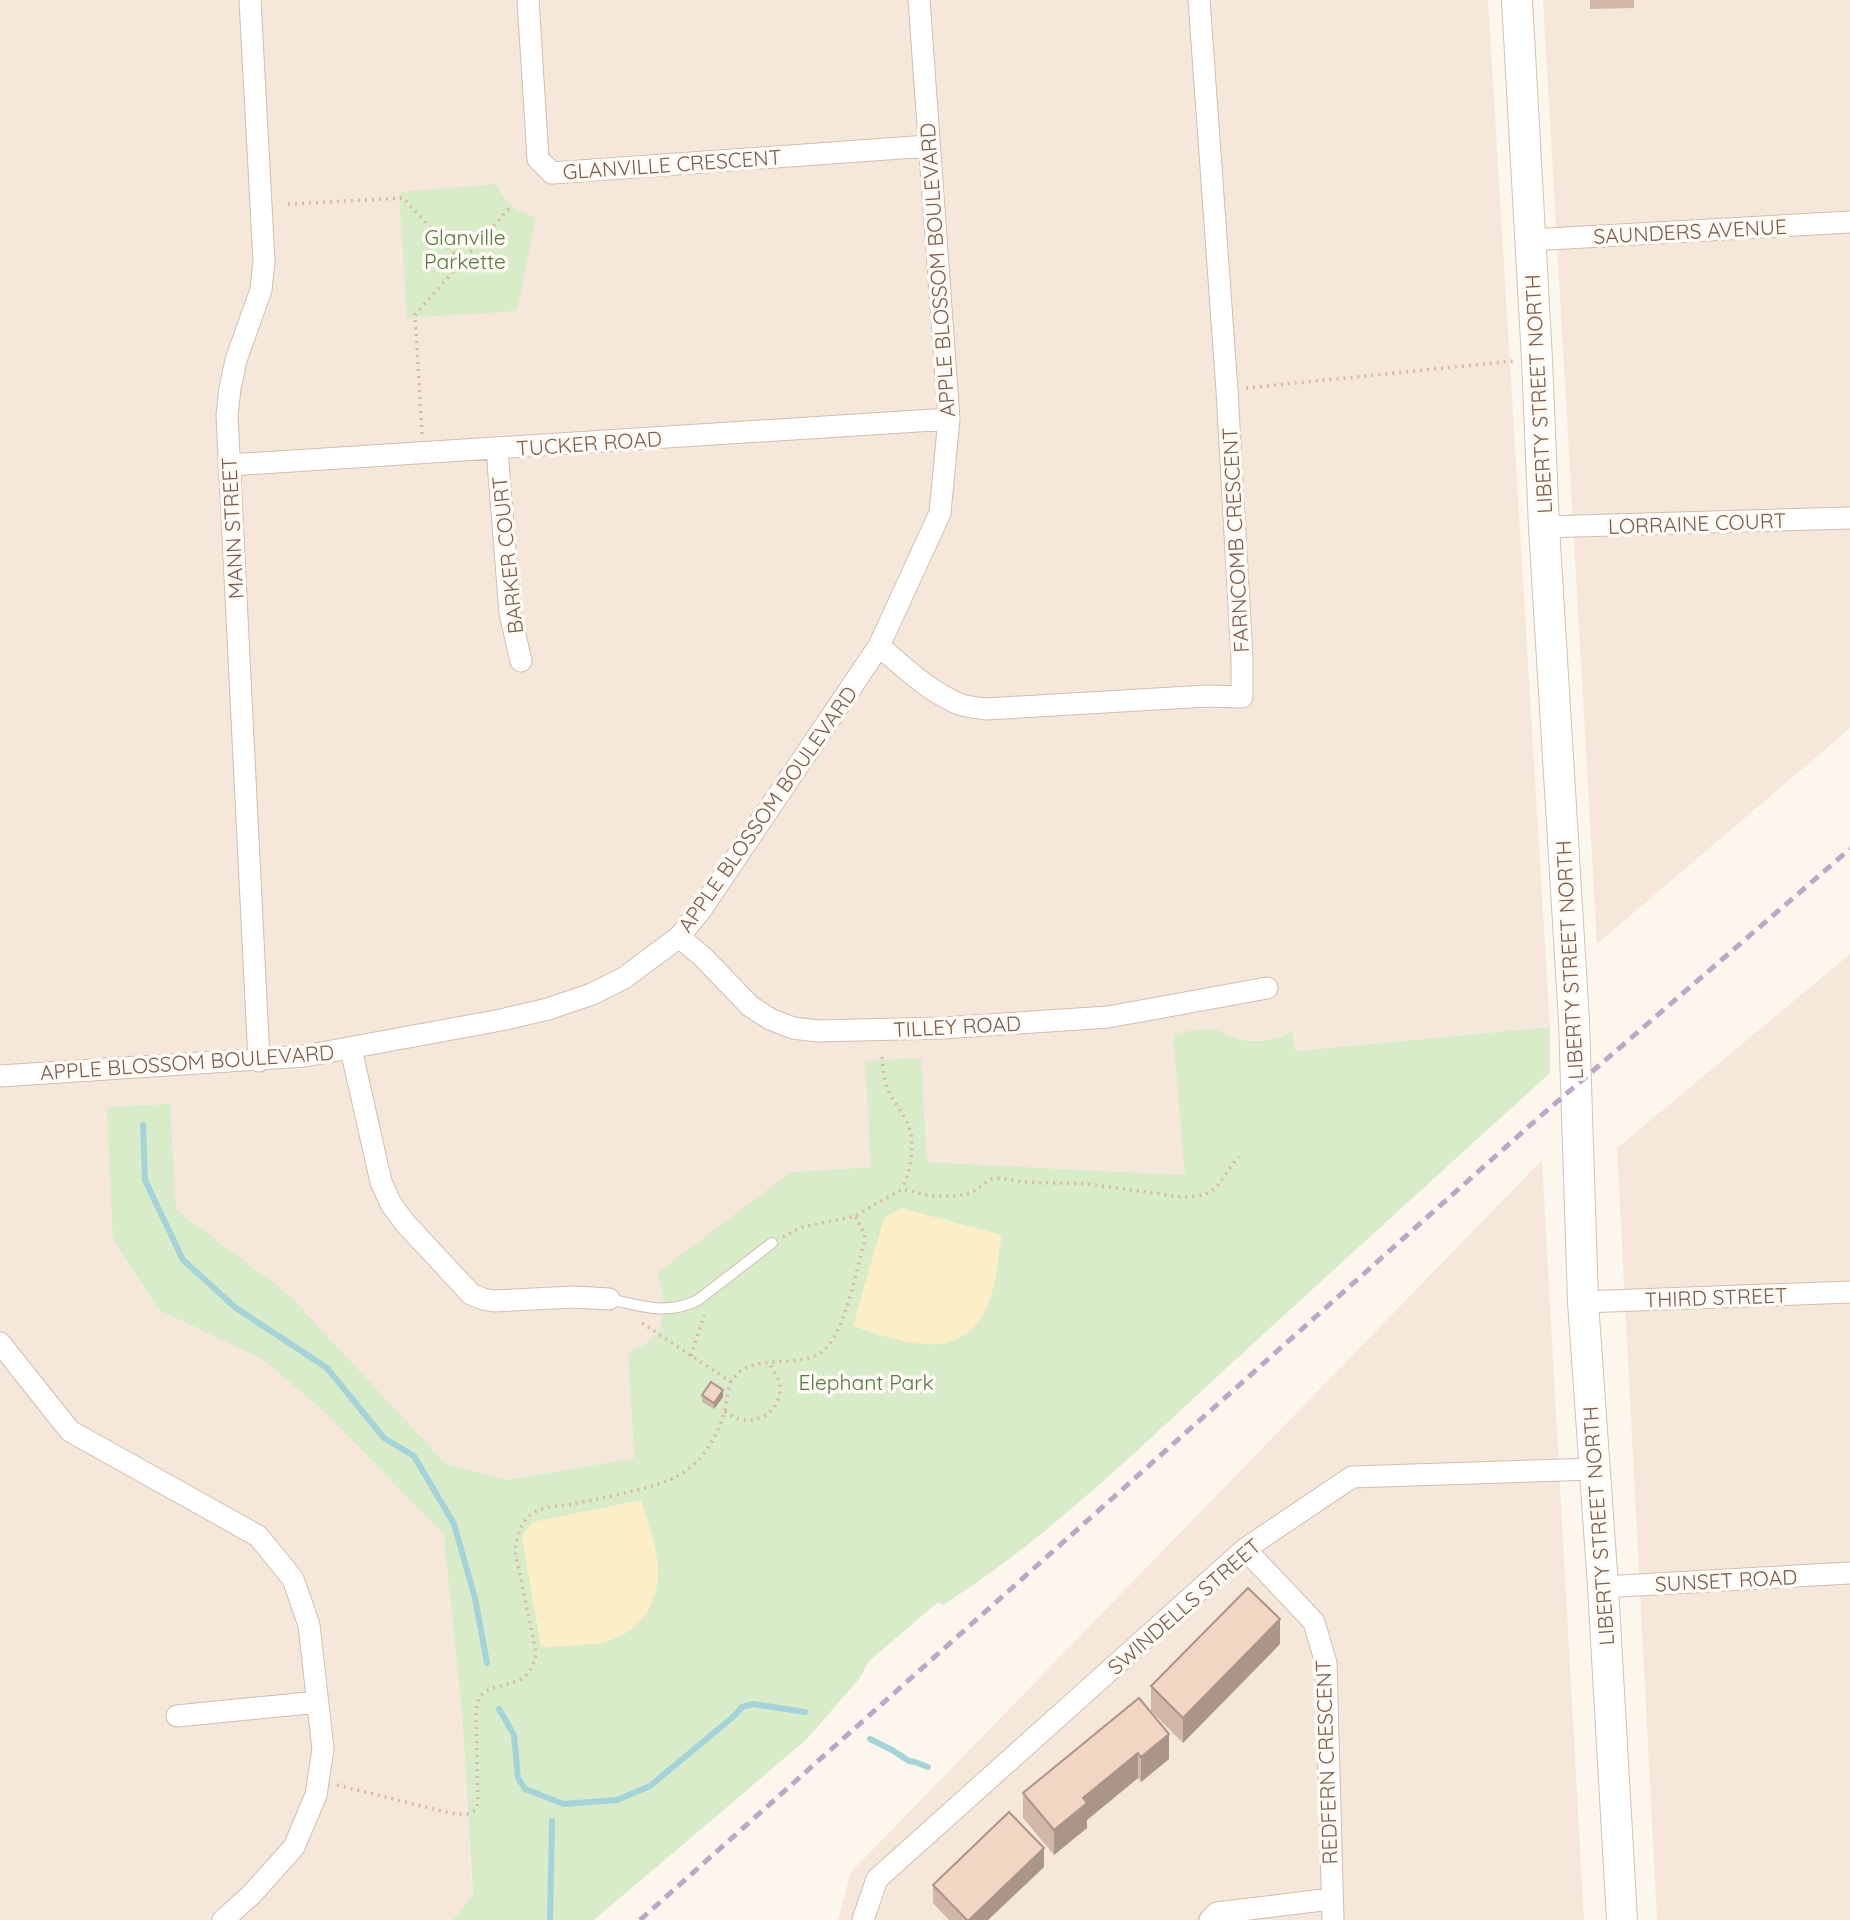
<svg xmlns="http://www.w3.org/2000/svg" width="1850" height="1920" font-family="Quicksand,sans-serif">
  <rect width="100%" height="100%" fill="#fdf6ec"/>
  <path fill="#f5e8da" d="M0,0H1488L1550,1027L1294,1051L1292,1031L1276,1038L1254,1041L1234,1038L1217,1030L1173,1034L1186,1175L927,1162L921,1058L871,1167L791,1172L662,1286L665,1315L660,1328L650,1341L641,1348L628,1352L634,1458L506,1480L444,1540L462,1712L474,1920H0Z
    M1543,0H1850V728L1597,944Z
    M1850,954V1920H1657L1617,1148Z
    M1542,1160L1584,1920H838L851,1872Z"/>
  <path fill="#d8ecc9" d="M496,184C508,204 513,211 536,217L517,311L407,318L399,192Z
    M1550,1027V1073C1440,1173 1330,1273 1220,1374C1132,1455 1044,1541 943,1605L938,1602L869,1661L859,1679L806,1740L594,1920H453L473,1895L462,1712L444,1540L446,1537L327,1414L264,1360L159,1310L113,1240L107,1107L170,1104L176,1210L288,1294L445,1463L506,1480L634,1458L628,1352C668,1339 669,1309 657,1273L791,1172L871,1167L865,1061L921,1058L927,1162L1185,1175L1173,1034C1187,1032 1203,1027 1217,1030C1223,1032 1228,1035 1233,1037C1251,1045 1276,1040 1292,1031L1295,1051Z"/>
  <path fill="#fcefc7" d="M901,1208L1002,1235C998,1256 997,1279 990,1299C965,1367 904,1343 853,1326L884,1218Z
    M641,1500C653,1541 672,1581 642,1619C632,1631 616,1640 601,1643C581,1646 561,1646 541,1647L522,1537L532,1522Z"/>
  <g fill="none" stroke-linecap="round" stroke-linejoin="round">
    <path stroke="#a5d3da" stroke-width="6" d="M143,1125L145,1180L183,1260L236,1308L327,1368L384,1438L414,1456L454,1524L475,1598L487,1663
      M499,1709L514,1735L518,1778L525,1789L564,1804L617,1800L650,1786L733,1717L742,1707L753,1704L805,1712
      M870,1739L892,1750L909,1761L915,1762L928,1767
      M550,1920L552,1821"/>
    <g stroke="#d1beb0" stroke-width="12">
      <path id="lane" d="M609,1299C642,1306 666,1316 698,1300L772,1243"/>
    </g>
    <g stroke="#d1beb0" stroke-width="23">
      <path id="street" d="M250,0L264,261L261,290L236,360L230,388L227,415L259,1061
        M528,0L538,159L552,173L928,146
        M1531,240L1850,222
        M497,449L510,613L521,661
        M229,465L949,419
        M1544,527L1850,518
        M879,646C904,667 928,691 959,704C967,707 977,708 986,709L1207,696L1242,697V659L1227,390L1199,0
        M679,937L703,957L750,1006L770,1019L793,1028L817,1031L943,1028L1108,1017L1267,988
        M351,1049L381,1182L391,1204L405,1223L471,1294L483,1299L494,1301L574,1297L609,1299
        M0,1076L305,1056L501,1020L548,1009L592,994L624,978L679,937L700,911L879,646L940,513L949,419L919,0
        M1583,1302L1850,1292
        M0,1343L70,1431L258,1536L293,1579L309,1625L323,1749L316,1795L294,1847L251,1895L223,1920
        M1245,1549L1314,1622L1326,1663L1333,1920
        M1603,1587L1850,1573
        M177,1716L318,1702
        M863,1920L877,1879L1245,1549L1352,1477L1594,1469
        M1210,1920L1217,1913L1331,1899"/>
    </g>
    <g stroke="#d6c0b0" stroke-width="32">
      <path id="secondary" d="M1517,0L1537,360L1544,527L1574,1021L1583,1302L1603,1587L1622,1920"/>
    </g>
    <path stroke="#d9b8a5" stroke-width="3.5" stroke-dasharray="2 5" stroke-linecap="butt" d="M288,204L403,198L462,262
      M1246,388L1514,361
      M422,434L415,315L512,205
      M882,1057C883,1068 884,1080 888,1090C893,1102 903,1112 908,1124C916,1145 911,1169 902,1189
      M783,1237L799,1228L855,1216L902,1189L930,1196H958L971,1193L991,1179L1000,1178L1025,1182L1088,1184L1182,1197C1221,1197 1216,1182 1239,1157
      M642,1323L731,1382
      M691,1356L704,1315
      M725,1411C745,1430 780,1418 780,1388C780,1379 773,1370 769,1363
      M337,1785L450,1813C462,1815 477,1817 478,1801L476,1713C477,1709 476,1705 478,1701C488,1675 530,1698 536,1652L515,1551C516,1537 522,1517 537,1511C547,1506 562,1506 573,1504C601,1498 641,1491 667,1481C698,1469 716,1442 725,1410C727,1400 727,1387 733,1379C755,1349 802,1373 826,1348C846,1327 856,1271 864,1243L865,1234L855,1216"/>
    <use href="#lane" stroke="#fff" stroke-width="10"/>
    <use href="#street" stroke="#fff" stroke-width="21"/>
    <use href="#secondary" stroke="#fff" stroke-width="30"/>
    <path stroke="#b9a8c9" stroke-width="5" stroke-dasharray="10 7" stroke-linecap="butt" d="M640,1920L1536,1120L1850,849"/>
  </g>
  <path fill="#d1b7a8" d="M1590,0H1634V8L1590,9Z
    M702,1395L723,1397L714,1409L702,1402Z
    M1280,1644L1183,1743L1151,1711V1686Z
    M1139,1698L1169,1759L1141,1782L1138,1778L1087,1820V1828L1054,1855L1023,1818V1793Z
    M1044,1867L988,1920H949L933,1903V1885Z"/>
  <path fill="#aa9588" d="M723,1390V1397L714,1409V1403Z
    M1280,1619V1644L1183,1743V1718Z
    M1169,1734V1759L1141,1782V1757Z
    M1138,1753V1778L1087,1820V1828L1054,1855V1830L1083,1798Z
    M1044,1848V1867L988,1920H969Z"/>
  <path fill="#f3d5c3" stroke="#aa9588" stroke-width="2" d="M711,1382L723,1390L714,1403L702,1395Z
    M1248,1588L1280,1619L1183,1718L1151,1686Z
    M1139,1698L1169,1734L1141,1757L1138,1753L1083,1798L1087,1803L1054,1830L1023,1793Z
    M1009,1812L1044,1848L969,1920H967L933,1885Z"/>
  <g text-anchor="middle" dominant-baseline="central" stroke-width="7" stroke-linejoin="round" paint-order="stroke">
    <g font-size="21" fill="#7a5c4d" stroke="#fffaf3">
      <text transform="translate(672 164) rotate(-4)">GLANVILLE CRESCENT</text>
      <text transform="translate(1690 231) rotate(-3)">SAUNDERS AVENUE</text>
      <text transform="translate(937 270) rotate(-94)">APPLE BLOSSOM BOULEVARD</text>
      <text transform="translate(1538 394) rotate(-93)">LIBERTY STREET NORTH</text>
      <text transform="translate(589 443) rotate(-4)">TUCKER ROAD</text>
      <text transform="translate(1697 523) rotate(-2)">LORRAINE COURT</text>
      <text transform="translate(232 528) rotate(-93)">MANN STREET</text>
      <text transform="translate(1235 540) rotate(-93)">FARNCOMB CRESCENT</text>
      <text transform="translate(507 555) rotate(-96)">BARKER COURT</text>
      <text transform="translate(767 809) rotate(-55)">APPLE BLOSSOM BOULEVARD</text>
      <text transform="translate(1569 960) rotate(-93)">LIBERTY STREET NORTH</text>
      <text transform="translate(957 1026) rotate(-3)">TILLEY ROAD</text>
      <text transform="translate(187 1062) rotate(-4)">APPLE BLOSSOM BOULEVARD</text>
      <text transform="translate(1716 1297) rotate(-2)">THIRD STREET</text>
      <text transform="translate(1598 1526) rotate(-94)">LIBERTY STREET NORTH</text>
      <text transform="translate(1726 1580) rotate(-3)">SUNSET ROAD</text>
      <text transform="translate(1184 1606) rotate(-41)">SWINDELLS STREET</text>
      <text transform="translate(1326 1762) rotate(-92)">REDFERN CRESCENT</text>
    </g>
    <g font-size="21" fill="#537a41" stroke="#fffaf3">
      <text x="465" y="237">Glanville<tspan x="465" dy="24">Parkette</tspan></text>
      <text x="866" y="1382">Elephant Park</text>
    </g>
  </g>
</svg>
